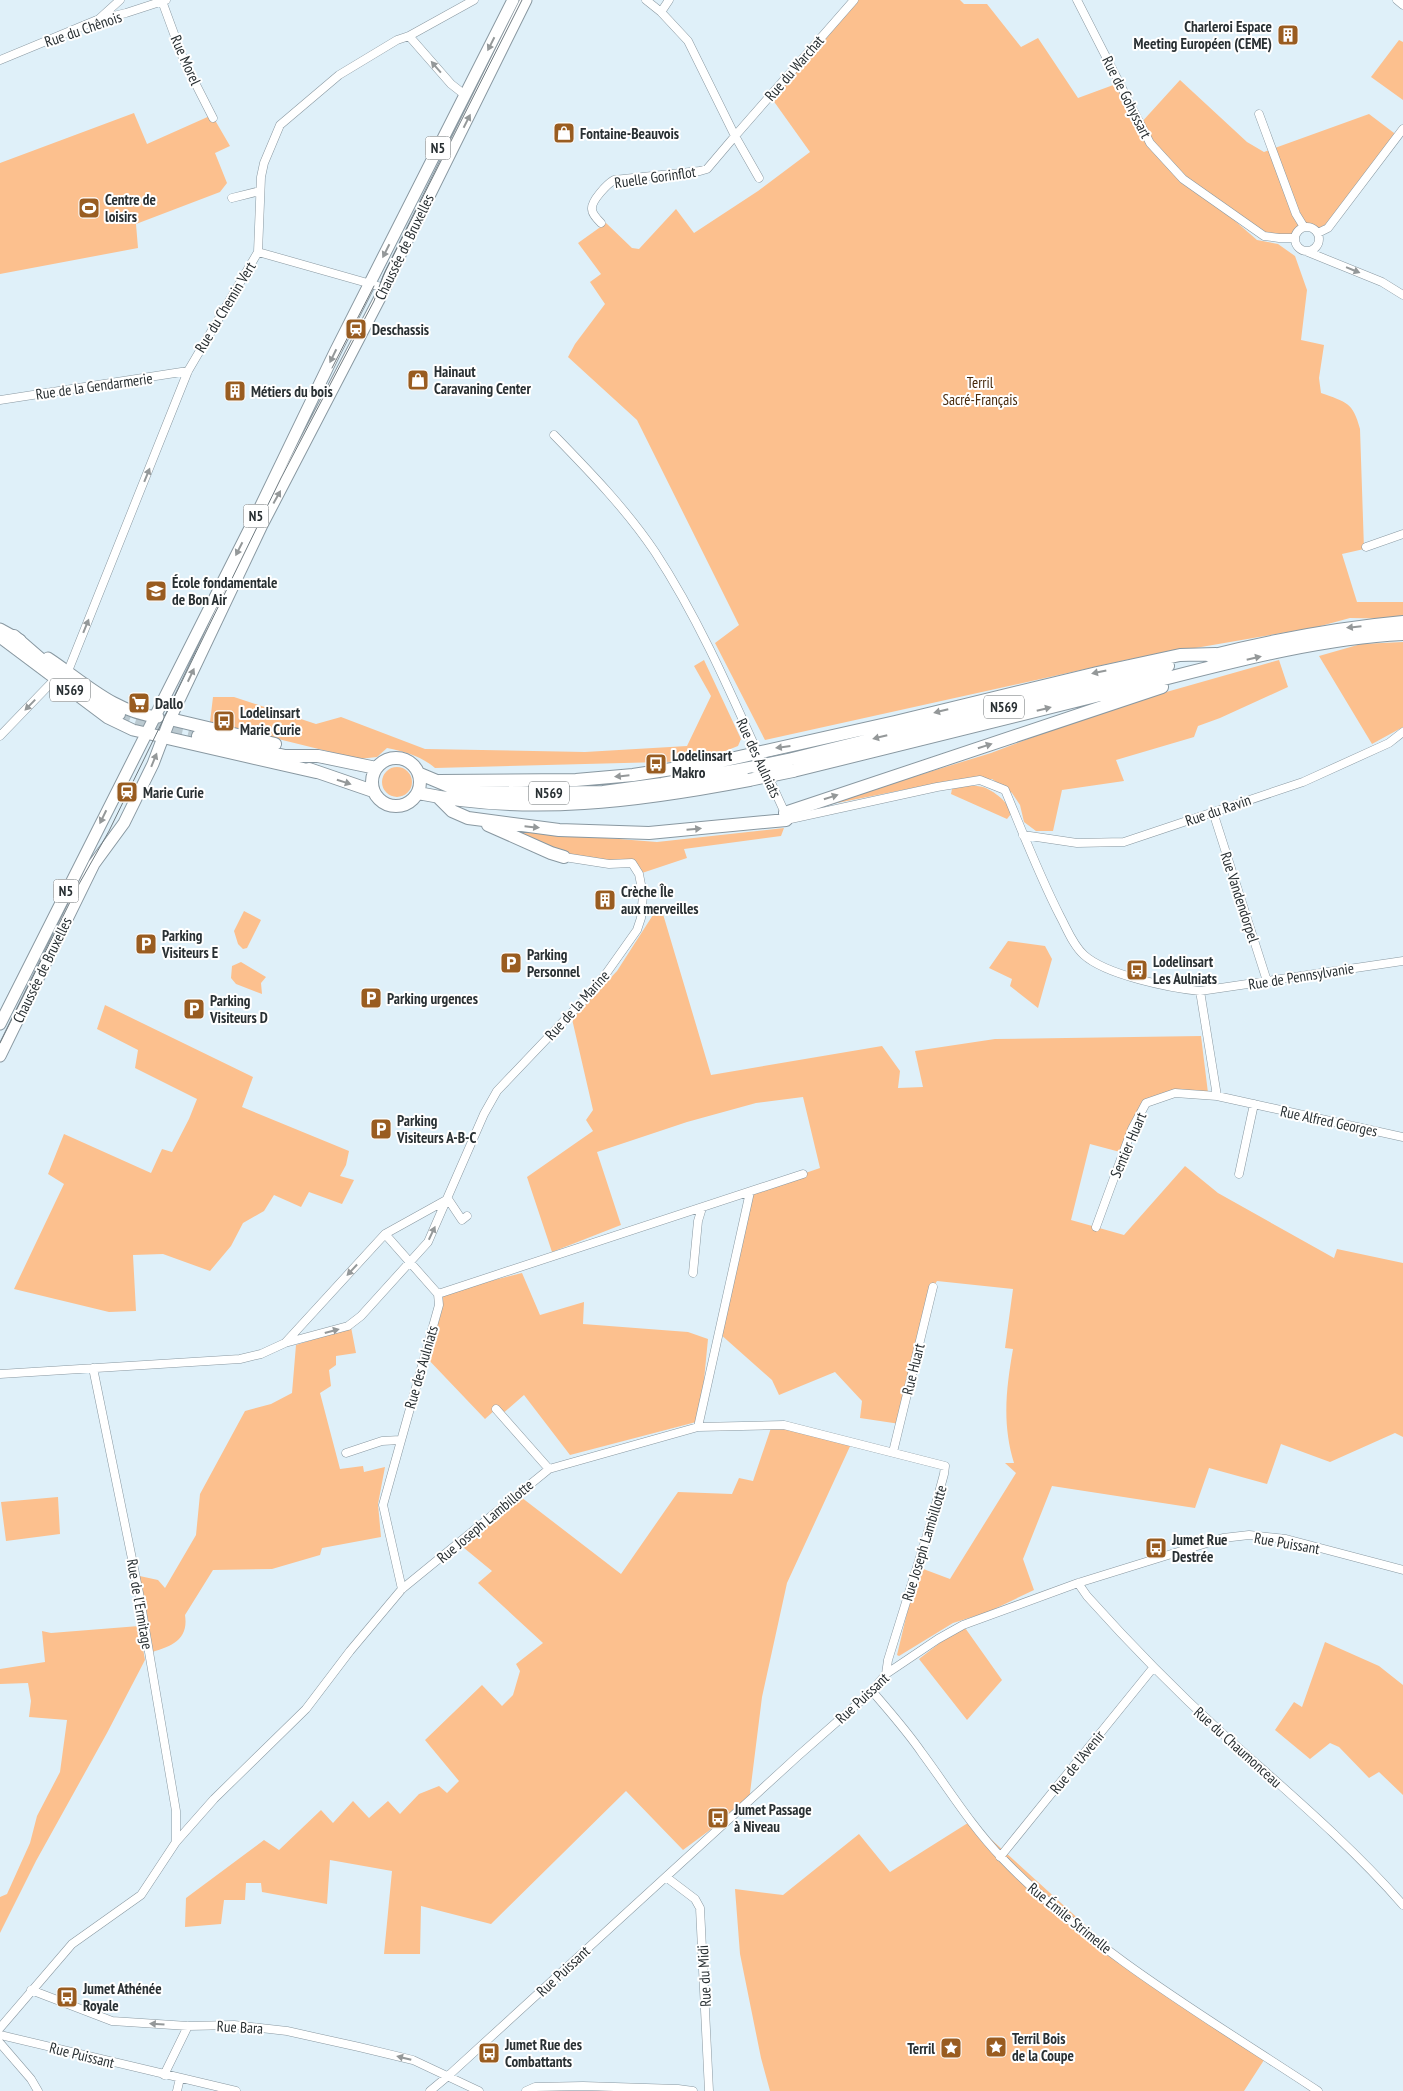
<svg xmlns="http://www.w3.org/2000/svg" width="1403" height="2091" font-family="'PT Sans Narrow',sans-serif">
  <rect width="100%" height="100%" fill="#dff0f9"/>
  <path fill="#fcc08e" d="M853,0H960L964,4H987L1021,47L1038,38L1078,98L1116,84L1142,129L1140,124L1180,80L1247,142L1264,152L1369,114L1398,136L1323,229L1303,225L1288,241L1277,240L1234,220L1257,240L1278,244L1295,256L1307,290L1301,340L1324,345L1319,378L1321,393C1346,402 1353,402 1360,429L1364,549L1342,554L1357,602H1403V619L1350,618L1317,627L1126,660L765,740L715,643L739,625L637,420L568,357L575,344L605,304L590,282L601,274L578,243L606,223L632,248L639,249L676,209L694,233L758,191L810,152L770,96Z
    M1399,40L1403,42V100L1371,77Z
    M134,113L147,144L212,115L230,146L215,153L227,183L220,192L136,224L138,248L0,274V163Z
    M1403,642V727L1372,744L1319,656L1361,644Z
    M704,660L741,739L738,746L700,761L435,768C421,756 406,752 387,748L377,757L359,759L210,722L213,697H234L316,724L341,717L425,749L585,752L687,746L711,696L694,666Z
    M1279,660L1288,687L1220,718L1198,726L1194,737L1116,760L1124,781L1062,790L1053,831H1036L1024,822L1020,805L1012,793L992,779H958L832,804L828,803L991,753L1110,708Z
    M382 782a15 15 0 1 1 30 0a15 15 0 1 1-30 0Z
    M958,786C966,786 976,785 983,787C994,791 1009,802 1011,814L1007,819L951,794L952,789Z
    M784,828L781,836L684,849L687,858L639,874L632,863C591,864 560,857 522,841L518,831L657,842Z
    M660,904L711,1075L882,1046L900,1071L898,1088L923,1087L915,1051L995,1039L1201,1036L1208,1093H1164L1146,1103L1120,1152L1090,1144L1071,1220L1124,1235L1185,1166L1218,1193L1334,1258L1337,1249L1403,1263V1437L1395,1433L1330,1462L1281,1444L1267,1484L1209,1468L1195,1508L1052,1486L1023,1559L1034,1590L988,1612L953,1623L899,1656L897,1655L918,1567L950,1579L1016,1473L1005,1463H1014C1002,1424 1006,1389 1013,1349L1005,1348L1013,1289L937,1281L933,1287L900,1424L860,1418L862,1401L835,1372L779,1395L772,1380L719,1333L750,1192L820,1168L803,1097L756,1103L687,1122L597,1152L621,1225L552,1252L527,1177L593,1131L586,1120L593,1110L572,1019L617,971Z
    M244,911L261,920L247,948L243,949L238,944L234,931Z
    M1008,941L1045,946L1052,959L1038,1008L1010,986L1012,979L989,968Z
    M241,962L266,977L261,983L262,994L236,984L231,978L232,966Z
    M105,1005L253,1077L242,1107L349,1151L346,1165L340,1176L354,1180L342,1204L309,1192L301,1207L274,1195L264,1211L243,1223L231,1246L210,1271L163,1254L133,1255L136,1311L109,1312L14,1289L64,1184L48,1174L64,1134L151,1173L162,1149L172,1152L189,1119L197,1099L135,1068L138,1050L97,1029Z
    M522,1273L540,1315L584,1302L583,1324L688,1332L708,1339L700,1421L570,1455L524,1395L501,1415L496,1409L485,1419L425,1356L438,1294Z
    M351,1327L356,1353L336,1356V1365L329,1370L331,1386L320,1393L340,1469L363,1466L364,1472L385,1467L378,1504L381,1537L322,1548L320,1555L272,1569L213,1570L185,1615C189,1641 170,1647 149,1653L135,1575L158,1580L165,1588L196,1535L200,1494L245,1411L271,1404L292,1393L296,1345Z
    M772,1425L852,1442L787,1583L762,1697L749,1801L683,1850L626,1791L491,1924L421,1906L420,1954H384L392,1871L330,1860L327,1904L262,1892L261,1883H246L245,1900H224L221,1924L185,1927L186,1898L264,1840L279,1850L321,1810L333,1823L353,1801L369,1818L388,1801L400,1814L419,1794L439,1786L447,1793L459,1781L425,1740L482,1685L502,1706L513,1695L520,1671L516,1664L543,1643L478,1583L492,1571L458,1543L517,1494L621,1574L678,1492L732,1494L739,1478L753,1481Z
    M58,1497L60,1534L6,1541L1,1502Z
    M963,1625L1002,1680L967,1720L919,1659Z
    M139,1626L145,1660L107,1733L36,1861L0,1933V1897L7,1894L30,1843L37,1816L60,1772L67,1720L29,1717L31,1701L28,1683L0,1684V1669L45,1662L42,1631L51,1633Z
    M1325,1642L1379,1666L1403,1685V1795L1379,1772L1369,1778L1339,1747L1330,1743L1310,1759L1275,1730L1294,1702L1302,1707Z
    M971,1821L1128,1964L1266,2057L1244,2091H770L761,2058L740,1954L735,1889L783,1895L859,1834L890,1872Z"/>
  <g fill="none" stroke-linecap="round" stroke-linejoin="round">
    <path stroke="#bbcad1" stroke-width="12" stroke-dasharray="12 6" stroke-linecap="butt" d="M119,714L148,725L198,736"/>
    <g stroke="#8998a1" stroke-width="9">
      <path id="minor" d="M646,0L661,12L688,41L735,136L854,0
        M1077,0L1150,143L1183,179L1264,236L1279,238H1294
        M1397,0L1403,5
        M162,1L184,61L213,118
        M661,12L669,0
        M99,19L120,0
        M409,36L451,84L465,95
        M0,60L97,20L126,13L166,0
        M1259,114L1296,214L1304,227
        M232,198L260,191
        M601,223C597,219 592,214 592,209C591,201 607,184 614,180L700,171L707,169L735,136L759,178
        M1295 239a12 12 0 1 1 24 0a12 12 0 1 1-24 0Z
        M1318,233L1328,228L1403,129
        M258,252L385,288
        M1308,252L1382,282L1403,295
        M0,400L188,371
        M554,435C590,472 626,509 655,552C708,633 744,725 785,813L786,820L937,787L980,780L1005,790C1023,833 1039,875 1060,916C1067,929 1073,945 1084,955C1106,975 1170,988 1200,991L1403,961
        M1366,547L1403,534
        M68,671L188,371L258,252L261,177L264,163L280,125L339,75L397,40L409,36L474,0
        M0,736L55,679
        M1213,812L1267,981
        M1023,835L1077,843L1124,842L1303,782L1389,743L1403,732
        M1200,991L1217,1096L1403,1137
        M1239,1174L1254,1104
        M448,1199L462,1220L467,1216
        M1096,1227L1132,1129L1146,1103L1175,1093L1217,1096
        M385,1234L438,1294
        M693,1273L698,1221L702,1208
        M438,1294L803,1174
        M285,1343L385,1234L448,1199
        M93,1368L139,1593L176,1811V1842
        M0,1374L240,1359L261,1354L285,1343L348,1326L361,1316L428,1242L484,1114L497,1091L598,985L637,930L641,918L643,895L639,874L632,863L609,864L564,857
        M496,1409L549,1469
        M698,1427L750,1192
        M893,1452L933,1287
        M346,1453L382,1441L400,1440
        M1078,1583L1087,1596C1130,1644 1175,1690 1222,1733C1284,1789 1348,1842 1403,1905
        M402,1589L383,1505L439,1305L438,1294
        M872,1691C889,1711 907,1731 922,1753C948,1788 971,1826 1002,1858C1090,1950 1212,2021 1318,2091
        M1000,1857L1153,1668
        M666,1877L695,1899L700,1908L709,2091
        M31,1990L112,2021L188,2026L234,2025L287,2031L359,2047L413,2060L479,2091
        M0,2028L72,1944L141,1895L176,1842L214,1799L306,1709L350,1651L402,1589L549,1469L698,1427L784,1425L945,1466L944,1474L931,1522L888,1660L886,1674
        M0,2035L236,2091
        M0,2043L31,2079L38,2091
        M164,2075L188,2026
        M177,2091L180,2078
        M430,2091L448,2076L798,1756L872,1691L886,1674L938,1639L963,1625L1078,1583L1223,1538L1249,1535L1286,1539L1403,1570
        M526,2091L535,2087L583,2086L678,2089L693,2091"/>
    </g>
    <g stroke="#8998a1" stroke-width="13">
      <path id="primary" d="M0,629L20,640
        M0,637L108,718L133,730L163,737
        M48,658C83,681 115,713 158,717
        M0,1024L252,524L335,352L513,0
        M0,1056L94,864L124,823L153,764L170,719L262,525L385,288L391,273L526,0"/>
    </g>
    <g stroke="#8998a1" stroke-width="14">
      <path id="trunk" d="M14,636L44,662L109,709L119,714
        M1210,656C1274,640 1337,628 1403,622
        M170,719L275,744
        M198,736L285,756H318L376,768
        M163,737L316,772
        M372 782a24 24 0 1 1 48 0a24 24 0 1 1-48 0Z
        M792,759L1168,666
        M309,769L373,791
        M793,771C906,743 1019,715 1132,687C1221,665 1311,639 1403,634
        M420,774L451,787L475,791L535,793L603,792L662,784L755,767
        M439,781L576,780L633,775L717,762L895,722L1097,673L1180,655L1216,654
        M418,793C529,816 639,801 749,780
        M439,798L452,811L468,818L559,830L649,833L786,820
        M785,813L1162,687
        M488,825L551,853L564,857"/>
    </g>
    <use href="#minor" stroke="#fff" stroke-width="8"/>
    <use href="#primary" stroke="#fff" stroke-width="11"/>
    <use href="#trunk" stroke="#fff" stroke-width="12"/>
    <path stroke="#707b80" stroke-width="1" d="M332,368L374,286
      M0,1043L79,884L109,831L281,478L374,301L383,276L522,0"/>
    <g stroke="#8998a1" stroke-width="14" stroke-linecap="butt">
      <path id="trunk-bridge" d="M755,767L792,759
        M749,780L793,771"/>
    </g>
    <use href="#trunk-bridge" stroke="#fff" stroke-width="12"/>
  </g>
  <defs><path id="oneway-solid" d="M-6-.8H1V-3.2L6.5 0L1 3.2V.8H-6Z" transform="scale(1.25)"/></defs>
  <g fill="#949899">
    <use href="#oneway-solid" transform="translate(491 44) rotate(117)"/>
    <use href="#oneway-solid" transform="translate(436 67) rotate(-131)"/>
    <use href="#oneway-solid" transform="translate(467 121) rotate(-63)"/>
    <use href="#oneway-solid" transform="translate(386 251) rotate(117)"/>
    <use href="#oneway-solid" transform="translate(1353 270) rotate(22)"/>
    <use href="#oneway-solid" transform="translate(333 356) rotate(116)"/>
    <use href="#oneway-solid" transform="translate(147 475) rotate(-68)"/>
    <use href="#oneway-solid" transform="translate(277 497) rotate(-61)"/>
    <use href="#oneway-solid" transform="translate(239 549) rotate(117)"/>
    <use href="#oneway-solid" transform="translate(86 626) rotate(-68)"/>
    <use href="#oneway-solid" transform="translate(1354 627) rotate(174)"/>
    <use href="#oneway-solid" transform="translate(1254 658) rotate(-13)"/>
    <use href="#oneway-solid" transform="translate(1099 672) rotate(168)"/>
    <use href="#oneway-solid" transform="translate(191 675) rotate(-65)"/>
    <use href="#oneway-solid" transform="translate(30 705) rotate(134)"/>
    <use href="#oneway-solid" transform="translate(1044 709) rotate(-14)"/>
    <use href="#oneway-solid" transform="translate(941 711) rotate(166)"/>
    <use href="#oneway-solid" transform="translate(880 737) rotate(166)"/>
    <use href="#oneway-solid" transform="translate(985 746) rotate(-18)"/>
    <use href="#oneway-solid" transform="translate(783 747) rotate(173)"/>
    <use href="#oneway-solid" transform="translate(154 760) rotate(-68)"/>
    <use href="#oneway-solid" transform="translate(622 776) rotate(174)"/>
    <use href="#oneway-solid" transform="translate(344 782) rotate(18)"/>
    <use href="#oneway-solid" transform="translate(831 797) rotate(-18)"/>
    <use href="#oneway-solid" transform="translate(103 817) rotate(116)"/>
    <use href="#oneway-solid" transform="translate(532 827) rotate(6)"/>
    <use href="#oneway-solid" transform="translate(694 829) rotate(-5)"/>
    <use href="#oneway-solid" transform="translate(432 1233) rotate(-65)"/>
    <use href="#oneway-solid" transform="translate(352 1270) rotate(133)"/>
    <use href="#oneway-solid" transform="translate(332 1331) rotate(-15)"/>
    <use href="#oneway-solid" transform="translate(157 2024) rotate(-176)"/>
    <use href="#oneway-solid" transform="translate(404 2058) rotate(-166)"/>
  </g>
  <defs>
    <g id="building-square" transform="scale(1.125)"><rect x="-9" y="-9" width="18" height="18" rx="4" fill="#995c20" stroke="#fff"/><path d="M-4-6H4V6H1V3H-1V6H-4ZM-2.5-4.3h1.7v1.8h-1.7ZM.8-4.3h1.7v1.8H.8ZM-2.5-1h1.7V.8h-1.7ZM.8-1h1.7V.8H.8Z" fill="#fff"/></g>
    <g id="shop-square" transform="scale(1.125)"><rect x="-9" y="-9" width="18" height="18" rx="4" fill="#995c20" stroke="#fff"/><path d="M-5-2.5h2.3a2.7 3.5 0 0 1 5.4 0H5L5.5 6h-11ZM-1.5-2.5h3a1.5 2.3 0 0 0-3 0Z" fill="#fff"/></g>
    <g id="stadium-square" transform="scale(1.125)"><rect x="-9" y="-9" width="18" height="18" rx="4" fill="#995c20" stroke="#fff"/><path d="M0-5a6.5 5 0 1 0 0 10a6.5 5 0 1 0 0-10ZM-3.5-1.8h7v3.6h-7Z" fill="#fff"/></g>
    <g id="station-square" transform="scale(1.125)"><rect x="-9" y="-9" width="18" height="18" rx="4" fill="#995c20" stroke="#fff"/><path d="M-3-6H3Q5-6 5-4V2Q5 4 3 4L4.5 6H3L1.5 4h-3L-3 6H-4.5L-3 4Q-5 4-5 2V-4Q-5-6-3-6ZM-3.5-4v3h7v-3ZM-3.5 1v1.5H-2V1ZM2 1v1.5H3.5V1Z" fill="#fff"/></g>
    <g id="school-square" transform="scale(1.125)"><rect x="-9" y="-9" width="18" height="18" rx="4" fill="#995c20" stroke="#fff"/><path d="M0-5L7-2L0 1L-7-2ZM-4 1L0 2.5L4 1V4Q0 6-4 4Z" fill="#fff"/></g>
    <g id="supermarket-square" transform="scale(1.125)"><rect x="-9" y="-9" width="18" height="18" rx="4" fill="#995c20" stroke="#fff"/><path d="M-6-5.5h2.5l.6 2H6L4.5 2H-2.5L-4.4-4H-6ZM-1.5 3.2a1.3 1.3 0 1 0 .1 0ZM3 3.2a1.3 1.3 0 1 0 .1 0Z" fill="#fff"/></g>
    <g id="bus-square" transform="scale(1.125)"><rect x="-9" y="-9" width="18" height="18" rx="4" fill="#995c20" stroke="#fff"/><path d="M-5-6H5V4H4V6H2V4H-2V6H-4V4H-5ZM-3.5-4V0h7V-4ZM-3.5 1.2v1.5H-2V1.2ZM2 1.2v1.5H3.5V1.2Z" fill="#fff"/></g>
    <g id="parking-square" transform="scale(1.125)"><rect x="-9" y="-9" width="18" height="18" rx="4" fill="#995c20" stroke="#fff"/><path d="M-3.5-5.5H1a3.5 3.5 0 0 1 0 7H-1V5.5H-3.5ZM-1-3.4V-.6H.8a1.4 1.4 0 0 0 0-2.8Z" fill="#fff"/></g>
    <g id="sight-square" transform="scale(1.125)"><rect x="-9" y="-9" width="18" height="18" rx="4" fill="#995c20" stroke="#fff"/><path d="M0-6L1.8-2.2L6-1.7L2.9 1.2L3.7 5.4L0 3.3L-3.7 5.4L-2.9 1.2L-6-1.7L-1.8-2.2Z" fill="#fff"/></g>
  </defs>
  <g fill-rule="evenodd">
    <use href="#building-square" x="1288" y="35"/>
    <use href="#shop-square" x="564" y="133"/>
    <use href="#stadium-square" x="89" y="208"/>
    <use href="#station-square" x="356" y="329"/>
    <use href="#shop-square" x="418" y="380"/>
    <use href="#building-square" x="235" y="391"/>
    <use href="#school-square" x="156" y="591"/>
    <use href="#supermarket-square" x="139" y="703"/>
    <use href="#bus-square" x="224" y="721"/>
    <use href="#bus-square" x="656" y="764"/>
    <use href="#station-square" x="127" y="792"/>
    <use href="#building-square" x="605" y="900"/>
    <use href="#parking-square" x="146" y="944"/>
    <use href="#parking-square" x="511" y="963"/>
    <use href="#bus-square" x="1137" y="970"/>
    <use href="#parking-square" x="371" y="998"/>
    <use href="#parking-square" x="194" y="1009"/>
    <use href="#parking-square" x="381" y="1129"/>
    <use href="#bus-square" x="1156" y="1548"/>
    <use href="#bus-square" x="718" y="1818"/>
    <use href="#bus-square" x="67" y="1997"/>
    <use href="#sight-square" x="996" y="2047"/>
    <use href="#sight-square" x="951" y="2048"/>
    <use href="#bus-square" x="489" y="2053"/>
  </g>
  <g text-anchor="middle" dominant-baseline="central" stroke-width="4" stroke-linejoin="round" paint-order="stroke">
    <g fill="#fff" stroke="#696e70" stroke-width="1">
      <rect x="425.5" y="136.5" width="25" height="23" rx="4"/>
      <rect x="243.5" y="504.5" width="25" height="23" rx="4"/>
      <rect x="50" y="678.5" width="40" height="23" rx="4"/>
      <rect x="984" y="695.5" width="40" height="23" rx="4"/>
      <rect x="529" y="781.5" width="40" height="23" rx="4"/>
      <rect x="53.5" y="879.5" width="25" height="23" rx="4"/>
    </g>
    <g font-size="14" font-weight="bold" fill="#293033">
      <text x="438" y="148">N5</text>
      <text x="256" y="516">N5</text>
      <text x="70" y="690">N569</text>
      <text x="1004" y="707">N569</text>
      <text x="549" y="793">N569</text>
      <text x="66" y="891">N5</text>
    </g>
    <g font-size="15" font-weight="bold" fill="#293033" stroke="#fff" text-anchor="start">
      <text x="1272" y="26" text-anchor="end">Charleroi Espace<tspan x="1272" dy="17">Meeting Européen (CEME)</tspan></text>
      <text x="580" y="133">Fontaine-Beauvois</text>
      <text x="105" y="199">Centre de<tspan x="105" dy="17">loisirs</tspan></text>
      <text x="372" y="329">Deschassis</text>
      <text x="434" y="371">Hainaut<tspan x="434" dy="17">Caravaning Center</tspan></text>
      <text x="251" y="391">Métiers du bois</text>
      <text x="172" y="582">École fondamentale<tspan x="172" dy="17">de Bon Air</tspan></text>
      <text x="155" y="703">Dallo</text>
      <text x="240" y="712">Lodelinsart<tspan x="240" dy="17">Marie Curie</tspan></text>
      <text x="672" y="755">Lodelinsart<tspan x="672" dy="17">Makro</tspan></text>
      <text x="143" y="792">Marie Curie</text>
      <text x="621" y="891">Crèche Île<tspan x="621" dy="17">aux merveilles</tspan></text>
      <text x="162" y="935">Parking<tspan x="162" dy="17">Visiteurs E</tspan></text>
      <text x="527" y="954">Parking<tspan x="527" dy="17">Personnel</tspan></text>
      <text x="1153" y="961">Lodelinsart<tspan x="1153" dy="17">Les Aulniats</tspan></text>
      <text x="387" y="998">Parking urgences</text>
      <text x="210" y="1000">Parking<tspan x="210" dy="17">Visiteurs D</tspan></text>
      <text x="397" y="1120">Parking<tspan x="397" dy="17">Visiteurs A-B-C</tspan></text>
      <text x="1172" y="1539">Jumet Rue<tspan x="1172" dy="17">Destrée</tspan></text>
      <text x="734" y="1809">Jumet Passage<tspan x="734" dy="17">à Niveau</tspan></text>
      <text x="83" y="1988">Jumet Athénée<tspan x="83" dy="17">Royale</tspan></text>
      <text x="1012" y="2038">Terril Bois<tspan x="1012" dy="17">de la Coupe</tspan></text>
      <text x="505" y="2044">Jumet Rue des<tspan x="505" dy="17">Combattants</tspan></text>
      <text x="935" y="2048" text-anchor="end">Terril</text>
    </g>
    <g font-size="15" fill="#293033" stroke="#fff">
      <text transform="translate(83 29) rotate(-19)">Rue du Chênois</text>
      <text transform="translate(186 60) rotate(66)">Rue Morel</text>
      <text transform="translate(794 68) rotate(-49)">Rue du Warchat</text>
      <text transform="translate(1127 97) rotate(63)">Rue de Gohyssart</text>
      <text transform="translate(655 177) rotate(-8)">Ruelle Gorinflot</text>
      <text transform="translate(404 247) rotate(-64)">Chaussée de Bruxelles</text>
      <text transform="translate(225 307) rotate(-59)">Rue du Chemin Vert</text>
      <text transform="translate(94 386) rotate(-8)">Rue de la Gendarmerie</text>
      <text transform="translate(759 758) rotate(65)">Rue des Aulniats</text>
      <text transform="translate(1218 810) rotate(-19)">Rue du Ravin</text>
      <text transform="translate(1240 897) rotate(72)">Rue Vandendorpel</text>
      <text transform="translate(42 970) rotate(-64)">Chaussée de Bruxelles</text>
      <text transform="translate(1301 976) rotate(-9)">Rue de Pennsylvanie</text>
      <text transform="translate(577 1005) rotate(-48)">Rue de la Marine</text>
      <text transform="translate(1329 1121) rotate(12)">Rue Alfred Georges</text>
      <text transform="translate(1128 1145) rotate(-67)">Sentier Huart</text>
      <text transform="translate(421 1367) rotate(-74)">Rue des Aulniats</text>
      <text transform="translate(913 1369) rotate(-76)">Rue Huart</text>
      <text transform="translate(485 1521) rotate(-40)">Rue Joseph Lambillotte</text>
      <text transform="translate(924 1543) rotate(-73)">Rue Joseph Lambillotte</text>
      <text transform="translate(1287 1543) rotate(10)">Rue Puissant</text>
      <text transform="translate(140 1604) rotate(80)">Rue de l'Ermitage</text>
      <text transform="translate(862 1698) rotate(-43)">Rue Puissant</text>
      <text transform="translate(1238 1747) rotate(42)">Rue du Chaumonceau</text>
      <text transform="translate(1077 1762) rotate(-51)">Rue de l'Avenir</text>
      <text transform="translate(1070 1918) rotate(39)">Rue Émile Strimelle</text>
      <text transform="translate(563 1971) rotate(-43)">Rue Puissant</text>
      <text transform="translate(704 1976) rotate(-93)">Rue du Midi</text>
      <text transform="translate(240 2027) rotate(3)">Rue Bara</text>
      <text transform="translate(82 2055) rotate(14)">Rue Puissant</text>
    </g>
    <g font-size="15" fill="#47290b" stroke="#fff">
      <text x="980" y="382">Terril<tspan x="980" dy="17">Sacré-Français</tspan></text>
    </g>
  </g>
</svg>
